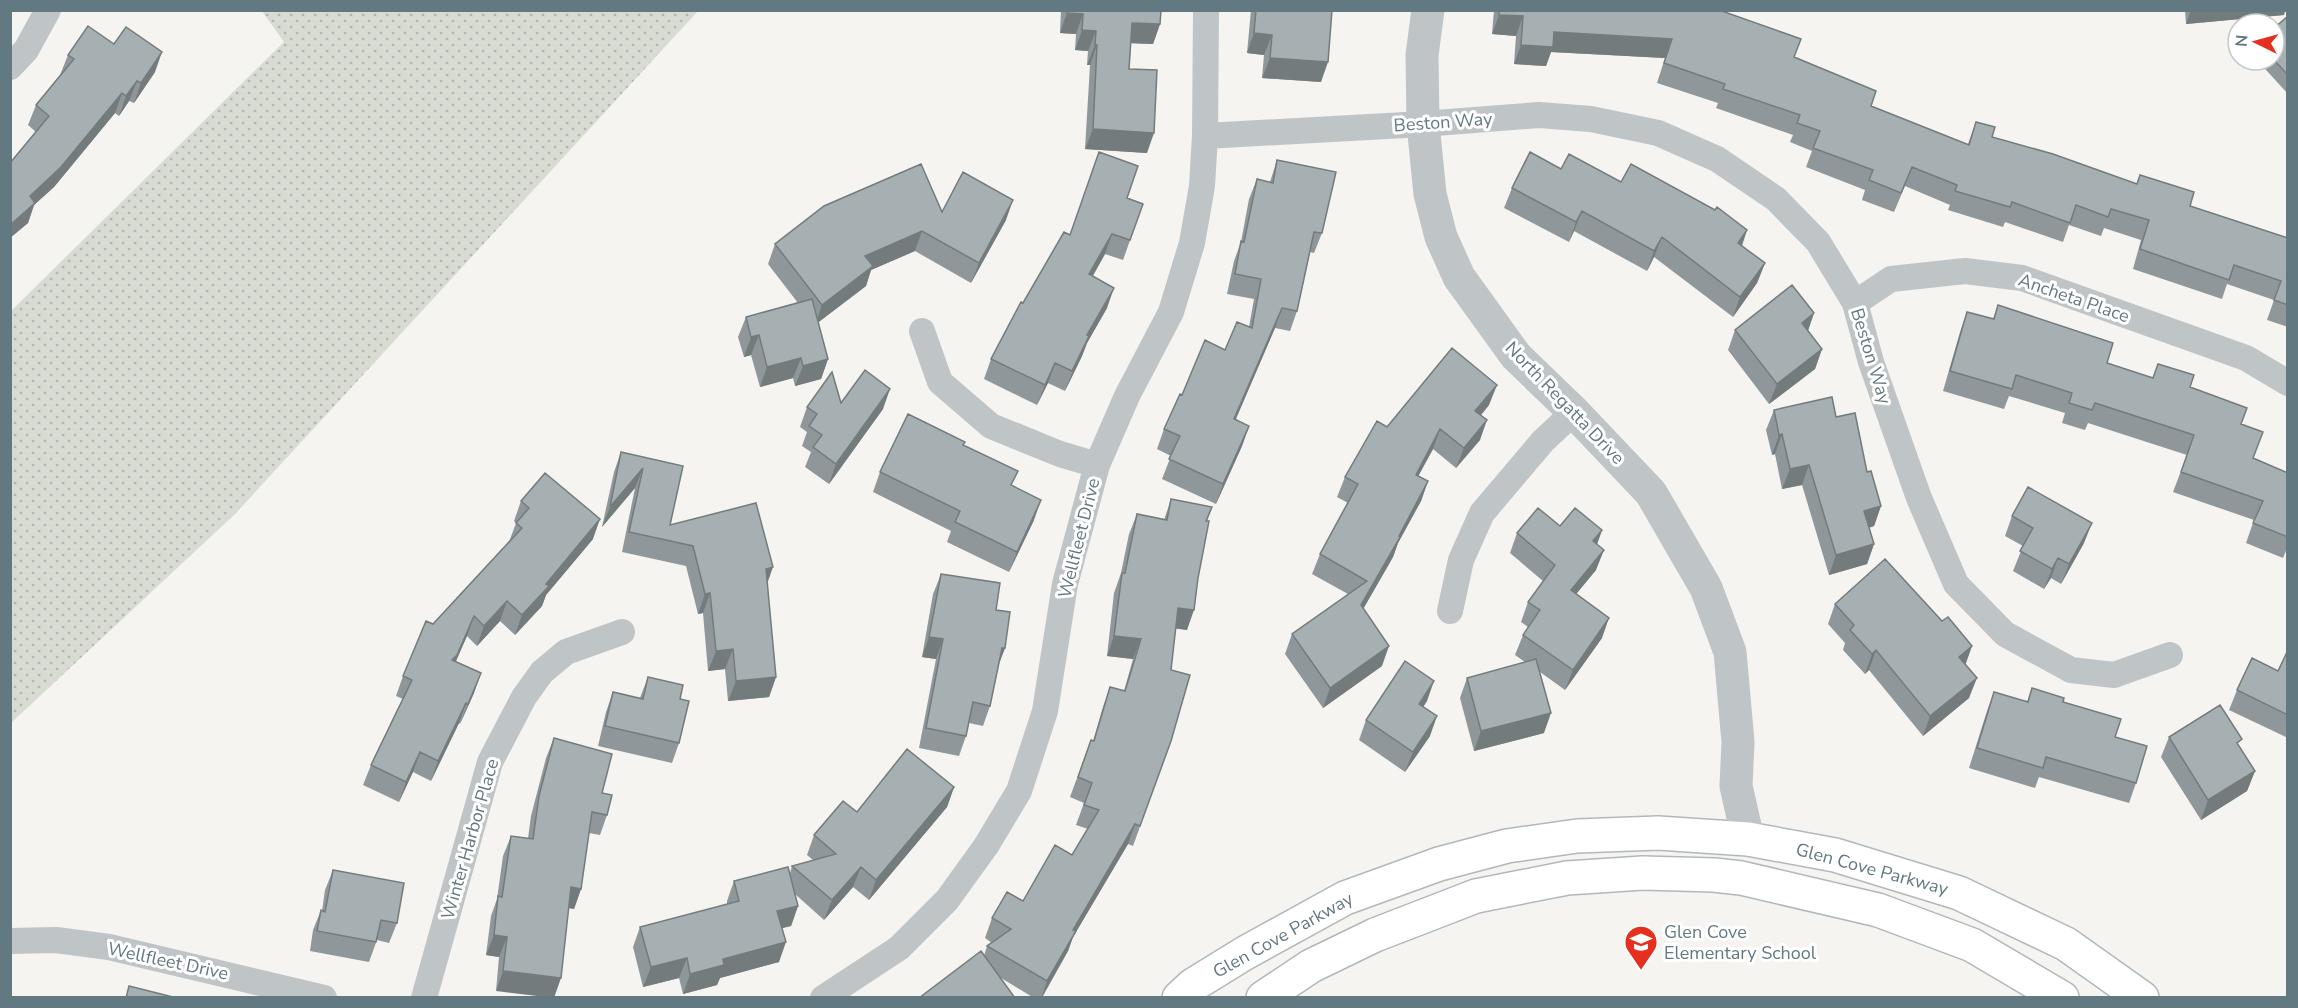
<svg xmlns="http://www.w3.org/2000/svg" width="2298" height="1008" font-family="'Nunito Sans',sans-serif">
  <defs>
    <pattern id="grass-dots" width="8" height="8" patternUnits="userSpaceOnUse" patternTransform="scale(1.5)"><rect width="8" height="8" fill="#d7dbd1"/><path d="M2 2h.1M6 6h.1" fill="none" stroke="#b2b6af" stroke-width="1.8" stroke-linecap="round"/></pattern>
  </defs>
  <rect width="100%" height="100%" fill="#f5f4f0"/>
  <path fill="url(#grass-dots)" d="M262,11H698L235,514L11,723V311L284,42Z"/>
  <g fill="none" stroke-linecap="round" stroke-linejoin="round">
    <g stroke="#b1b8bb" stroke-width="36">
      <path id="secondary" d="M1179,998L1193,985L1245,953L1345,898L1439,864L1507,846L1577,836L1658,833L1748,839L1835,855L1959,893L2066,944L2142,998
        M1263,998L1311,966L1375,935L1476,896L1567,878L1643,873L1714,875L1741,878L1878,910L1972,945L2062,998"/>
    </g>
    <path stroke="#bfc4c6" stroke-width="26" d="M10,67L26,50L48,10
      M1205,136L1423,124L1539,115L1591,119L1658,133L1717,159L1776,199L1818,242L1855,303L1871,362L1919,498L1956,584L2005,634L2071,670L2114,675L2170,655
      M1855,303L1891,279L1965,271L2022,278L2246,358L2288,383
      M922,331L940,382L991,426L1060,454L1097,465
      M1450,611L1461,560L1482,513L1543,441L1574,412
      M10,941L56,940L109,947L324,998
      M424,998L490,762L524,697L542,672L566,652L622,632
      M823,998L899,948L947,900L986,846L1019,791L1045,711L1065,584L1097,465L1127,396L1171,312L1192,243L1202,186L1205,136L1206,10"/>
    <path stroke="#bfc4c6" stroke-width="33" d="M1428,10L1422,55L1423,124L1430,194L1441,237L1459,277L1516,356L1574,412L1651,493L1706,588L1730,652L1738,742L1736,786L1748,839"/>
    <use href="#secondary" stroke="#fff" stroke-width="33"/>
  </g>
  <path fill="#8f979a" d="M1061,10H1161L1160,24L1153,44L1131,43L1129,69L1147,153L1085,149L1090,65H1087L1088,51L1075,50L1076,34L1060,33Z
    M1251,10H1332L1321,82L1262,78L1264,55L1247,53Z
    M1494,10H1719L1794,57L1871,106L1968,144L1976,122L1992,137L2190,206L2288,238V327L2267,320L2274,300L2227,284L2222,299L2133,269L2141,240L2104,228L2101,236L2069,225L2063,242L2005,222L2003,227L1948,210L1950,205L1905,186L1894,212L1862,200L1865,190L1806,167L1812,151L1790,142L1793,135L1716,108L1718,103L1657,83L1665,58L1551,52L1546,66L1514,64L1516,36L1492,34Z
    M2185,10H2285L2284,15L2186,24Z
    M2288,16V94L2257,60H2274Z
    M68,55L155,72L134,103L129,101L119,116L115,113L54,187L34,205L28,223L10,238V163L36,132L28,125L36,105L60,75Z
    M1277,160L1322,233L1314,253L1310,252L1297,311L1290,331L1275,328L1236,419L1249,426L1242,446L1216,504L1162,479L1171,456L1157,449L1164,429L1182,395L1225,350L1249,327L1254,299L1227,294L1234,261L1241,242L1249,199L1257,179L1270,182Z
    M1561,169L1621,182L1747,230L1742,246L1765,263L1757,283L1733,317L1654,257L1647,271L1574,231L1569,242L1504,208L1512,188Z
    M1127,198L1143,204L1123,260L1105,254L1093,276L1107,308L1087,343L1082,356L1065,391L1048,383L1037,405L984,379L991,359L1023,303L1070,235Z
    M942,212L1006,220L971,283L915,251L871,270L866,286L818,322L828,359L821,379L795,386L793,378L760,387L751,355L744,357L738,337L746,317L798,303L768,264L775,244Z
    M1998,305L2107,363L2153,378L2158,364L2241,424L2253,458L2288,473V546L2283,558L2246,543L2254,520L2173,492L2187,455L2088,423L2085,430L2062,423L2065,413L2009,396L2004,409L1943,391L1960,332L1967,312L1993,319Z
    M1814,313L1808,331L1822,349L1815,369L1769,404L1728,350L1735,330Z
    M841,403L883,409L829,484L805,467L811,452L802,446L807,432L800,427L807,407Z
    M1489,405L1481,415L1480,440L1456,468L1433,449L1418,476L1428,481L1421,501L1398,543L1393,557L1363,609L1382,666L1323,708L1285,654L1292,634L1348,594L1312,574L1320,554L1348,503L1337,497L1345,477L1387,427Z
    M1774,410L1836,417L1867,472L1881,506L1874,526L1869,528L1874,544L1867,564L1829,575L1802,485L1782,489L1775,454L1772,455L1766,430Z
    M964,445L1012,486L1034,520L1009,572L947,542L951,531L873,492L880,472Z
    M621,452L683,466L670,525L767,584L776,677L769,697L728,701L725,669L708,671L703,613L698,614L686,566L622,552L635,488L602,527L614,472Z
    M1171,499L1212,507L1207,521L1187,630L1176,628L1171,670V741L1133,846L1128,844L1073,937L1068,951L1042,998H1034L1001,978L984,956L987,946L992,943L985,938L992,918L1023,901L1072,855L1088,829L1076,825L1084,803L1070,797L1091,740L1093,741L1103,707L1110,687L1124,691L1133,659L1107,656L1114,593L1121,573L1129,534L1137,514L1164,520Z
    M521,501L593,539L546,595L542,606L515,635L500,621L477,646L467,636L455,662L474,693L460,724L459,723L431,781L413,772L399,802L363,785L371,765L403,699L396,696L403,676L433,624L509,542L516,523L514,521Z
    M2012,516L2084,543L2061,584L2051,578L2044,589L2013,571L2023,546L2005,536Z
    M1560,526L1602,530L1597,544L1596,570L1576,594L1602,638L1565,690L1540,672L1544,733L1474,751L1460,698L1467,678L1525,662L1515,655L1523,635L1528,627L1521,622L1528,602L1543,581L1510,553L1517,533Z
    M941,574L996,610L1005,648L998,667L990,706L983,726L969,723L966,736L959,756L919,748L936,659L922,657L933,594Z
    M1835,604L1942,621L1972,646L1965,664L1969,698L1923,736L1869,670L1865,674L1843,650L1845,643L1828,624Z
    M2287,652L2288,738L2229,710L2237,690L2278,671Z
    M648,677L680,699L679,743L672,763L598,746L606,712L613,692L640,698Z
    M2032,688L2063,702L2115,737L2136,783L2129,803L2039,777L2035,788L1969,768L1987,711L1994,692L2027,702Z
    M1427,701L1423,707L1430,736L1405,772L1359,740L1366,720Z
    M2169,737L2239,747L2255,771L2247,791L2201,820L2161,757Z
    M554,738L602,793L607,815L600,835L589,833L581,889L574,909L569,908L496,991L499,957L486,955L491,916L497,899L503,856L511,836L528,838L531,816L546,758Z
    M954,787L947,807L869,900L853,887L824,920L795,894L798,906L791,926L782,928L779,962L720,978L717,985L683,994L679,978L643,987L633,947L640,927L727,904V901L734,881L790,873L792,866L813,860L807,855L814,835L857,812Z
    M333,870L397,923L389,943L377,940L369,962L310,951L313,930L321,910L322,911L325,890Z"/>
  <path fill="#747b7d" d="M2191,10H2285L2284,15L2186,24Z
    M1067,13L1083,14L1076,34L1060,33Z
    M1499,15L1523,16L1516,36L1492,34Z
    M1132,23L1160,24L1153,44L1125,43Z
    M1082,30L1096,31L1088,51L1075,50Z
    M1554,32L1672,39L1665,58L1551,52L1546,66L1514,64L1521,45Z
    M1254,33L1272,35L1264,55L1247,53Z
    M1095,45H1097L1090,65H1087Z
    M162,52L155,72L134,103L141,83Z
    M1270,58L1328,62L1321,82L1262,78Z
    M137,81L129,101L119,116L126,96Z
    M122,93L115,113L54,187L34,205L28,223L10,238V225L30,196Z
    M1093,129L1154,133L1147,153L1085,149Z
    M1013,200L1006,220L971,283L979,263Z
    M1582,211L1574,231L1569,242L1576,222Z
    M1747,230L1740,250L1738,243Z
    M922,231L915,251L871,270L866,286L815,325L822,305L865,256Z
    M1112,234L1105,254L1082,294L1089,274Z
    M1662,237L1654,257L1647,271L1654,251Z
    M1765,263L1757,283L1733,317L1740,297Z
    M1114,288L1107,308L1087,343L1082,356L1065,391L1087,335Z
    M1282,308L1275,328L1227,439L1234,419Z
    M1814,313L1807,333L1802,323Z
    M759,335L751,355L744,357L751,337Z
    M1822,349L1815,369L1769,404L1777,384Z
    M801,358L793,378L760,387L767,367Z
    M828,359L821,379L795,386L803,366Z
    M1055,363L1048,383L1037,405L1045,385Z
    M1497,385L1489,405L1468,431L1475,411Z
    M890,389L883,409L829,484L836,464Z
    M1487,420L1480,440L1456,468L1464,448Z
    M1249,426L1242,446L1216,504L1223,484Z
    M1440,429L1433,449L1408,495L1416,475Z
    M1782,434L1775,454L1772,455L1779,435Z
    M1809,465L1802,485L1782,489L1790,469Z
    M643,468L635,488L602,527L610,507Z
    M1428,481L1421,501L1398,543L1393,557L1354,625L1361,605Z
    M1041,500L1034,520L1009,572L1017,552Z
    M1881,506L1874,526L1857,531L1864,511Z
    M600,519L593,539L546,595L542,606L515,635L522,615L546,584Z
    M2092,523L2084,543L2061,584L2069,564Z
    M1602,530L1595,550L1593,541Z
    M1874,544L1867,564L1829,575L1836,555Z
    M1604,550L1596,570L1563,610L1571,590Z
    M2058,558L2051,578L2044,589L2052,569Z
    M773,567L766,587V569Z
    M710,593L703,613L698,614L705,594Z
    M507,601L500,621L477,646L484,626Z
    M1178,608L1194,610L1187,630L1171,628Z
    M474,616L467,636L450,675L452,660Z
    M1609,618L1602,638L1565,690L1573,670Z
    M1114,636L1141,639L1133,659L1107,656Z
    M929,637L943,639L936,659L922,657Z
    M1389,646L1382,666L1323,708L1330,688Z
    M1972,646L1965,666L1959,657Z
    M1002,648H1005L997,668Z
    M733,649L725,669L708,671L716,651Z
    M1876,650L1869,670L1865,674L1872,654Z
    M481,673L474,693L460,724L468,704Z
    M776,677L769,697L728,701L736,681Z
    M1977,678L1969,698L1923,736L1930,716Z
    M1434,681L1427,701L1412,724L1419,704Z
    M466,703L459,723L431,781L438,761Z
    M1551,713L1544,733L1474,751L1481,731Z
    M1437,716L1430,736L1405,772L1413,752Z
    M420,752L413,772L399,802L406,782Z
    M2255,771L2247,791L2201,820L2208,800Z
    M954,787L947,807L869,900L876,880Z
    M1135,824L1128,844L1073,937L1068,951L1041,998L1047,981L1073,930Z
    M861,867L853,887L824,920L832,900Z
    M571,887L581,889L574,909L564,907Z
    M798,906L791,926L770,931L777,911Z
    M494,935L507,937L499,957L486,955Z
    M786,942L779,962L720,978L717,985L683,994L690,974L723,959Z
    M687,958L679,978L643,987L651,967Z
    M503,971L561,978L554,998L496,991Z"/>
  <path fill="#a6b0b3" stroke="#747b7d" stroke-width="1.5" d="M1067,10H1161L1160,24L1132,23L1129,69L1157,70L1154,133L1093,129L1097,45H1095L1096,31L1082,30L1083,14L1067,13Z
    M1256,10H1332L1328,62L1270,58L1272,35L1254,33Z
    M1499,10H1719L1801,39L1794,57L1876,91L1871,106L1969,145L1976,122L1995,127L1992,137L2053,154L2137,184L2140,175L2194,192L2190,206L2288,238V305L2274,300L2281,281L2234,265L2229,280L2140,249L2149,220L2111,209L2108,217L2076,205L2070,223L2012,202L2010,207L1955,191L1957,185L1912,167L1901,193L1869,180L1873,170L1813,148L1820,131L1797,123L1800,115L1723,89L1725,84L1664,63L1672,39L1554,32L1553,47L1521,45L1523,16L1499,15Z
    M2288,16V75L2274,60V28Z
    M88,26L114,44L126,27L162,52L141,83L137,81L126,96L122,93L61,167L30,196L35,203L10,225V163L49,116L36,105L74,59L68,55Z
    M1099,152L1138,166L1127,198L1143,204L1130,240L1112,234L1089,274L1114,288L1087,335L1089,336L1072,371L1055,363L1045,385L991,359L1021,302L1023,303L1064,232L1070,235Z
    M1530,152L1561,169L1569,154L1621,182L1631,164L1715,210L1717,207L1747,230L1738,243L1765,263L1740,297L1662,237L1654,251L1582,211L1576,222L1512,188Z
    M1277,160L1336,172L1322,233L1314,232L1297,311L1282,308L1234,419L1249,426L1223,484L1169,459L1180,436L1164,429L1180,394L1182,395L1205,340L1225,350L1237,322L1252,328L1261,279L1235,274L1241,241L1244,242L1257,179L1273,183Z
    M921,164L942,212L963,172L1013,200L979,263L922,231L865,256L873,266L822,305L775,244L824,206Z
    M1792,285L1814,313L1802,323L1822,349L1777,384L1735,330Z
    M812,299L828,359L803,366L801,358L767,367L759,335L751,337L746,317Z
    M1998,305L2113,343L2107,363L2153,378L2158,364L2194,375L2190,387L2247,408L2241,424L2263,432L2253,458L2288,473V537L2253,523L2263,501L2181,472L2194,435L2095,403L2092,410L2069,403L2072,393L2016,375L2012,389L1950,371L1967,312L1994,319Z
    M1452,348L1497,385L1475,411L1487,420L1464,448L1440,429L1416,475L1428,481L1399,536L1400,537L1361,605L1389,646L1330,688L1292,634L1367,581L1320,554L1358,484L1345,477L1377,421L1387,427Z
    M865,370L890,389L836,464L813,447L822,435L809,426L817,414L807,407L832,372L841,403Z
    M1832,397L1836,417L1855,413L1867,472L1871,471L1881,506L1864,511L1874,544L1836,555L1809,465L1790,469L1782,434L1779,435L1774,410Z
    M908,414L965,442L963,445L1018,471L1011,485L1041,500L1017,552L955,522L960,511L880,472Z
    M621,452L683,466L670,525L756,503L773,567L766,569L776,677L736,681L733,649L716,651L710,593L705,594L693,546L629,532L643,468L610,507Z
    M545,473L600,519L546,584L549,586L522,615L507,601L484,626L474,616L457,655L452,660L481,673L468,704L466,703L438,761L420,752L406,782L371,765L412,680L403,676L426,621L433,624L522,528L516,523L529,508L521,501Z
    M2028,487L2092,523L2069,564L2058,558L2052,569L2020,551L2033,528L2012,516Z
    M1171,499L1212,507L1206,521H1209L1198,578L1194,610L1178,608L1171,670L1190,675L1171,741L1140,826L1135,824L1073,930L1076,931L1047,981L987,946L1011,929L992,918L1007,892L1023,901L1055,845L1072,855L1099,810L1084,805L1092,783L1078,777L1091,740L1094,741L1110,687L1125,691L1141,639L1114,636L1122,573H1125L1137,514L1167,520Z
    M1538,508L1560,526L1575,508L1602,530L1593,541L1604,550L1571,590L1609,618L1573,670L1523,635L1540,610L1528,602L1555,565L1517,533Z
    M1885,559L1942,621L1948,617L1972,646L1959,657L1977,678L1930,716L1876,650L1872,654L1850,630L1854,625L1835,604Z
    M941,574L1000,583L996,610L1010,612L1005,648H1002L990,706L973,702L966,736L926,728L943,639L929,637Z
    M2287,652L2288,715L2237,690L2252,658L2278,671Z
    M1536,659L1551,713L1481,731L1467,678Z
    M1405,661L1434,681L1419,704L1437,716L1413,752L1366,720Z
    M648,677L683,685L680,699L689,701L679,743L605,726L613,692L643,699Z
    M2032,688L2064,698L2063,702L2121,719L2115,737L2147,746L2136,783L2046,757L2043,768L1977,748L1994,692L2028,702Z
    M2220,705L2242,739L2237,743L2255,771L2208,800L2169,737Z
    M554,738L612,754L602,793L612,795L607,815L592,812L581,889L571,887L561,978L503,971L507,937L494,935L498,896L502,897L511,836L533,839L539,796Z
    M907,749L954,787L876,880L861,867L832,900L792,866L836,854L814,835L843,801L857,812Z
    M788,867L798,906L777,911L786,942L723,959L724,965L690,974L687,958L651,967L640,927L739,901L734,881Z
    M333,870L404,883L397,923L381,920L376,942L317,931L321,910L325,912Z
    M981,951L1015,998H919Z
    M129,986L177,998H126Z"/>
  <defs>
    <g id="school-pin" transform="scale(1.725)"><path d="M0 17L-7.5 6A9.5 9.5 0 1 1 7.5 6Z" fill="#e5301f" stroke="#fff"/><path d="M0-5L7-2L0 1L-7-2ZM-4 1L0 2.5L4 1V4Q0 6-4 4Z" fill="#fff"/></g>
  </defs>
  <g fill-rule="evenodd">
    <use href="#school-pin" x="1641" y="942"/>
  </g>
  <g text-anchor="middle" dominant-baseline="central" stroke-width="6" stroke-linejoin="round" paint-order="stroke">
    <g font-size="18" fill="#637982" stroke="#fff">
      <text transform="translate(1443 122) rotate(-4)">Beston Way</text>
      <text transform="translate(2074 298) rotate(19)">Ancheta Place</text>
      <text transform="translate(1871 356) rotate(73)">Beston Way</text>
      <text transform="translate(1565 403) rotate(46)">North Regatta Drive</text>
      <text transform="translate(1079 538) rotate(-76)">Wellfleet Drive</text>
      <text transform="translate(470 839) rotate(-74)">Winter Harbor Place</text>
      <text transform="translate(1872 869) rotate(15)">Glen Cove Parkway</text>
      <text transform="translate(1283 935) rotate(-29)">Glen Cove Parkway</text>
      <text transform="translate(168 961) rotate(12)">Wellfleet Drive</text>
    </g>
    <g font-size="18" fill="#637982" stroke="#fff" text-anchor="start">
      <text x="1664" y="932">Glen Cove<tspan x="1664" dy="21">Elementary School</tspan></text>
    </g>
  </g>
  <rect width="2298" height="1008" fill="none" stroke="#637982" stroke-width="24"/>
  <g transform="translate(2256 42) rotate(275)"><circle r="28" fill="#ffffff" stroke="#c1c9cd" stroke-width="1.5"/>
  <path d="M0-4.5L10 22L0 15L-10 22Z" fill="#e5301f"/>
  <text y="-9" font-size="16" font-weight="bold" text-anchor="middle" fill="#637982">N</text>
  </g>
</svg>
